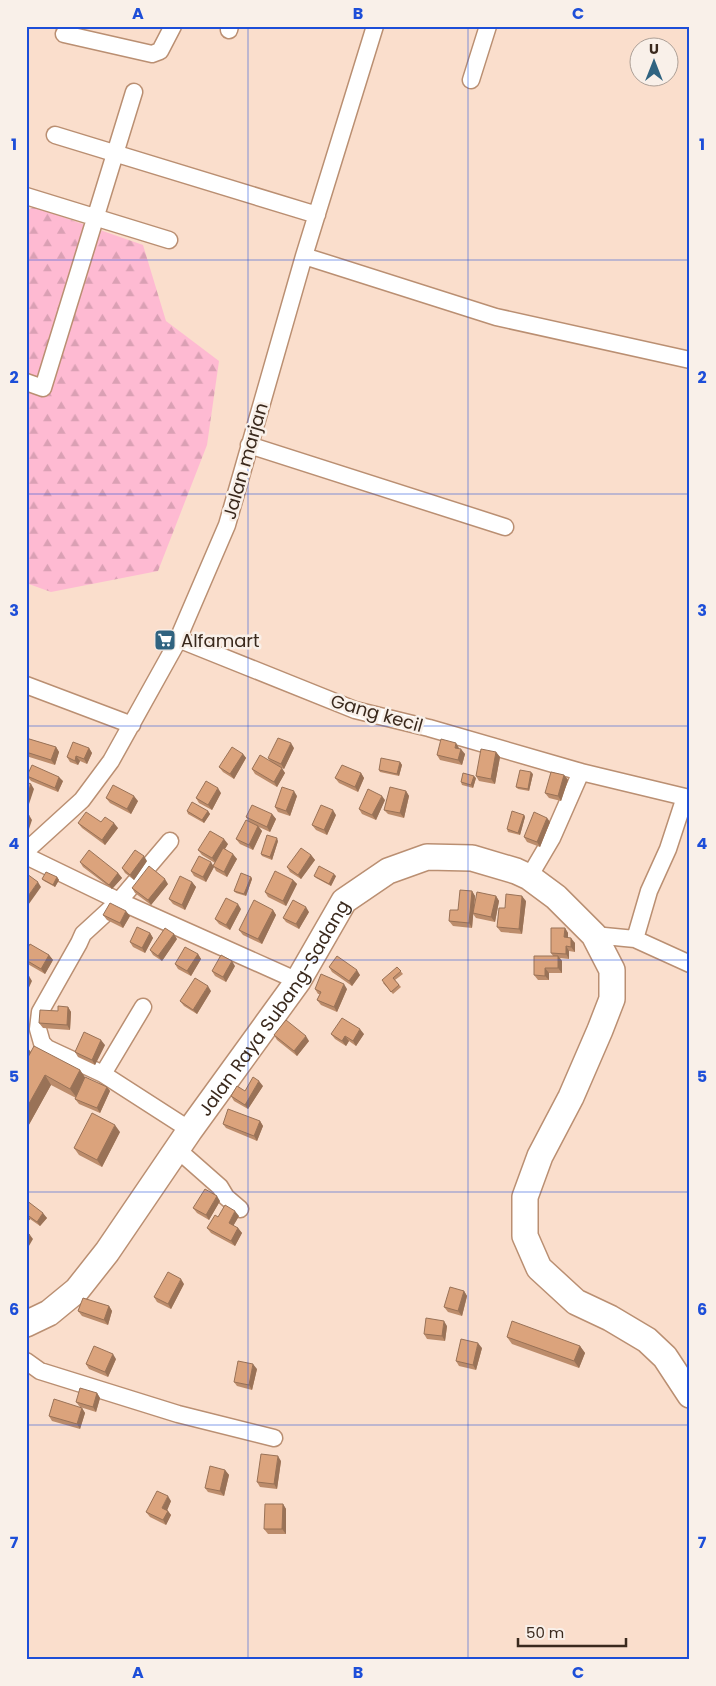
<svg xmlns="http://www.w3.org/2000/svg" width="716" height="1686" font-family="Poppins,sans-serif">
  <defs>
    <pattern id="forest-firs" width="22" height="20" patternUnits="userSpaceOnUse" patternTransform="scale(1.25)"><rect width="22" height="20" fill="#febad2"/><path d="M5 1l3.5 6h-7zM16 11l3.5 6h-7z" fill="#daa0b4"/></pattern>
  </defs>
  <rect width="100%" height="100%" fill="#fadecc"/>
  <path fill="url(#forest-firs)" d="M34,207L143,245L166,321L219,361L207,445L158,571L51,592L26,583V211Z"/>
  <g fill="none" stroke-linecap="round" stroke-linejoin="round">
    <g stroke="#ba8f72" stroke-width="19">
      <path id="minor" d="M229,30L230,26
        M64,34L152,54L160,51L173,26
        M471,80L488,26
        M55,135L317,215
        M26,196L169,240
        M304,256L496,317L690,360
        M26,382L43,388L134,92
        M249,445L505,527
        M178,639L355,710L429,728L581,772
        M26,685L132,725
        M170,841L119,901L83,934L79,943L40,1012L38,1029L42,1043L47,1048L103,1074L190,1130
        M26,851L82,800L111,761L175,646L227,525L304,256L375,26
        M26,856L119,901L298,981
        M529,877L552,838L581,772L685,797L668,849L649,891L635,939
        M594,935L635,939L690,964
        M103,1074L143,1007
        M178,1150L220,1187L226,1197L240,1209
        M26,1361L40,1371L178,1414L274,1438"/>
    </g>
    <g stroke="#ba8f72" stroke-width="28">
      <g id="primary">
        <path id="s1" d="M26,1324L49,1313L77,1290L107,1252L190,1130L298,981L344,901L388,871L427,857L472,858L516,871L529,877L556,897L594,935L612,970V999L600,1030L571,1097L540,1156L525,1197V1236L539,1268L576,1302L610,1318L647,1340L665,1357L690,1395"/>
      </g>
    </g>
    <use href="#minor" stroke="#fff" stroke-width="16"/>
    <use href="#primary" stroke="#fff" stroke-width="25"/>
  </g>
  <path fill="#bc8c6b" d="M26,738L56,747L59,752L55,765L26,756Z
    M89,748L92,753L87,764L80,761L78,765L70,762L67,757Z
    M294,748L284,769L280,767L285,773L277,787L255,774L252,769L271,762L268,758Z
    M459,748V749L465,754L462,765L440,760L437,755Z
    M496,752L500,757L495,784L479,781L476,776Z
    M243,754L246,758L234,779L223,772L219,767Z
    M400,762L402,765L399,776L380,772L379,770Z
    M361,773L364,778L358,792L339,783L335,778Z
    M533,774L529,791L518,789L516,787Z
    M564,775L568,780L561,801L549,798L545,793Z
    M27,776L63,781L58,792L31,781Z
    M476,778L473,788L462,785L461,782Z
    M406,791L409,796L404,818L388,814L384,810Z
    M221,793L212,810L199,803L196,798Z
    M297,796L290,816L278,812L275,807Z
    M106,798L138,801L131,814L110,803Z
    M385,800L376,820L362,814L359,809Z
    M187,811H208L210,814L204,823L188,814Z
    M272,814L276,819L270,832L259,827L262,831L253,850L240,844L236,839L249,822L246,817Z
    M336,815L327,835L316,830L312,825Z
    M524,815L525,817L520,835L508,832L507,829Z
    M547,818L550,822L540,847L527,842L524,837Z
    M78,823L118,828L105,845L82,828Z
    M278,841L272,860L262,856L261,854Z
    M228,844L225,849L237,859L227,877L216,871L214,867L206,882L194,876L191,871L213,865L215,863L202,855L198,850Z
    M311,855L315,860L301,879L290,872L287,867Z
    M147,861L134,880L125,873L122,868Z
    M80,862L118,873L122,878L112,889L83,867Z
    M314,876H336L331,886L316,878Z
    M57,877L59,880L55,887L44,881L42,879Z
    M251,877L252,879L246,896L236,893L234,891Z
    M293,880L297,884L286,906L268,897L265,892Z
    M192,882L196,887L185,910L173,904L169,899Z
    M168,884L151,905L135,893L132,888Z
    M472,891L475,896L474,910L496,896L499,901L495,922L476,918L473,914L472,928L453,926L449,921Z
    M526,901L522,934L501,932L497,927L505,908Z
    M241,909L230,930L219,924L215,919Z
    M273,910L276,915L262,944L243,935L239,930Z
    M309,912L299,929L286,922L283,918Z
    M103,915L130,916L123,928L107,920Z
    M565,928L568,933V938L575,943V952L569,951V959L560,958L562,961V973H549V980H538L534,975L553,956L551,953Z
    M150,933L153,938L145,953L133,947L130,942Z
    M177,939L162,961L153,955L150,950Z
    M26,951L49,955L53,960L45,974L26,963Z
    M198,954L201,959L191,976L178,969L175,964Z
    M235,966L226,982L215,976L212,971Z
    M329,967L360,975L352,986L332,972Z
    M397,967L403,974L395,980L401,987L393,994L383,983Z
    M315,989H347L337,1012L321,1005L317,1000L320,994H318Z
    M211,991L197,1014L184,1006L180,1001Z
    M68,1007L71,1012L70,1030L43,1028L39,1023L58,1011Z
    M331,1034H364L356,1046L349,1041L346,1046L335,1039Z
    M274,1035L309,1041L297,1056L277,1040Z
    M105,1045L95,1065L78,1057L75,1052Z
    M26,1046L31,1052L80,1070L85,1078L107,1087L110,1091L100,1113L79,1104L75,1099L76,1098L51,1085L26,1130Z
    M263,1086L248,1109L234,1101L231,1096L245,1091Z
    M260,1121L263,1126L257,1141L226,1128L223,1124Z
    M120,1132L102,1167L79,1155L74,1148Z
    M26,1200L47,1218L40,1226L30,1219L27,1223L26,1222Z
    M220,1201L209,1220L197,1213L193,1208Z
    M239,1216L233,1226L238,1228L242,1233L235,1246L211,1233L207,1228L218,1217Z
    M184,1284L171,1309L157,1302L154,1297Z
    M464,1291L467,1296L462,1316L448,1312L444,1307Z
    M109,1306L112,1311L108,1325L82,1316L78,1311Z
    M447,1326L445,1341L427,1339L424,1334Z
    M507,1337L580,1346L585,1353L579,1368L512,1344Z
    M482,1348L476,1370L459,1366L456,1361Z
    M116,1359L108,1377L89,1369L86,1364Z
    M257,1369L252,1390L237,1386L234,1382Z
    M97,1393L100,1398L96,1412L80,1407L76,1402Z
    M82,1408L85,1413L80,1429L52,1421L49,1416Z
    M281,1461L277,1489L260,1487L257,1482Z
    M225,1470L229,1475L224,1496L208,1492L205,1488Z
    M171,1501L167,1510L171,1515L166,1525L150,1517L146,1512Z
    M283,1504L286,1509V1534H268L264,1529Z"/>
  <path fill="#997257" d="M291,743L294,748L284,769L281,764Z
    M456,743L459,748L458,753L455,748Z
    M56,747L59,752L55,765L51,760Z
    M89,748L92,753L87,764L84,759Z
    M461,749L465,754L462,765L458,760Z
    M496,752L500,757L495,784L491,779Z
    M243,754L246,758L234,779L230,774Z
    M76,756L80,761L78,765L75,761Z
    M400,762L402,765L399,776L397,774Z
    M282,768L285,773L277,787L274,782Z
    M531,772L533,774L529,791L528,789Z
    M361,773L364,778L358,792L355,787Z
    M564,775L568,780L561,801L558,796Z
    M474,776L476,778L473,788L471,785Z
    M59,777L63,781L58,792L55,788Z
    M31,784L34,789L29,804L26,799V798Z
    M218,788L221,793L212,810L208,805Z
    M294,791L297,796L290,816L286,811Z
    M406,791L409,796L404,818L400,813Z
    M134,796L138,801L131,814L127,809Z
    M382,796L385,800L376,820L372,815Z
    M333,810L336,815L327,835L324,830Z
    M208,811L210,814L204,823L202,820Z
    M272,814L276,819L270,832L267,827Z
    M29,815L32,820L27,835L26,834V823Z
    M524,815L525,817L520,835L518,833Z
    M547,818L550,822L540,847L537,842Z
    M114,823L118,828L105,845L102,840Z
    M258,826L262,831L253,850L249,845Z
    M277,838L278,841L272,860L270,857Z
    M224,839L228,844L216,863L212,858Z
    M233,854L237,859L227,877L224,872Z
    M311,855L315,860L301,879L298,875Z
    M144,856L147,861L134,880L130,875Z
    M211,862L214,867L213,866L214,867L206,882L203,877Z
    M118,873L122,878L112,889L109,885Z
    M334,874L336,876L331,886L329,884Z
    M57,877L59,880L55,887L53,885Z
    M251,877L252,879L246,896L244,894Z
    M165,879L168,884L151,905L148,900Z
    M293,880L297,884L286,906L283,901Z
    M38,882L41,887L26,908V899Z
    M192,882L196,887L185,910L182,905Z
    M472,891L475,896L472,928L469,923Z
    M496,896L499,901L495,922L491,917Z
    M522,896L526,901L522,934L519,929Z
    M238,904L241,909L230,930L226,925Z
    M306,907L309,912L299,929L296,924Z
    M273,910L276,915L262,944L258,939Z
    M126,911L130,916L123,928L120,923Z
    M565,928L568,933V942L564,937Z
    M150,933L153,938L145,953L142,948Z
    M174,934L177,939L162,961L158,956Z
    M571,938L575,943V952L571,947Z
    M566,946L569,951V959L566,954Z
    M198,954L201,959L191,976L187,971Z
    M49,955L53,960L45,974L41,969Z
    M558,956L562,961V973L558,968Z
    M232,961L235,966L226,982L223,977Z
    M545,968L549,973V980L545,976Z
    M357,970L360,975L352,986L349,981Z
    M29,976L32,981L26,994V981Z
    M344,984L347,989L337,1012L334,1007Z
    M208,986L211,991L197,1014L193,1010Z
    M68,1007L71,1012L70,1030L67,1025Z
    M360,1029L364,1034L356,1046L353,1041Z
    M306,1036L309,1041L297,1056L294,1051Z
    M345,1036L349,1041L346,1046L342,1041Z
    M101,1040L105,1045L95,1065L92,1060Z
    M27,1047L32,1054L26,1065V1049Z
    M80,1070L87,1080L77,1098L70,1089Z
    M45,1075L51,1085L26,1130V1109Z
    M259,1081L263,1086L248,1109L245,1105Z
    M107,1087L110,1091L100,1113L97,1108Z
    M260,1121L263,1126L257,1141L254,1136Z
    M115,1125L120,1132L102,1167L97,1160Z
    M217,1196L220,1201L209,1220L206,1215Z
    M235,1211L239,1216L232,1228L229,1223Z
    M43,1213L47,1218L40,1226L37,1222Z
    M26,1214L30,1219L27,1223L26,1222Z
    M238,1228L242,1233L235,1246L231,1241Z
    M30,1235L33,1239L26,1251V1240Z
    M181,1279L184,1284L171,1309L168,1304Z
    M464,1291L467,1296L462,1316L458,1311Z
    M109,1306L112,1311L108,1325L104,1320Z
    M444,1321L447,1326L445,1341L442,1336Z
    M478,1343L482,1348L476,1370L473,1365Z
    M580,1346L585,1353L579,1368L574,1361Z
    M113,1354L116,1359L108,1377L105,1372Z
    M253,1364L257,1369L252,1390L249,1385Z
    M97,1393L100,1398L96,1412L93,1407Z
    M82,1408L85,1413L80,1429L77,1424Z
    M278,1456L281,1461L277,1489L274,1484Z
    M225,1470L229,1475L224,1496L220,1491Z
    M168,1496L171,1501L166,1513L162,1508Z
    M283,1504L286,1509V1534L282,1529Z
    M168,1511L171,1515L166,1525L163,1520Z"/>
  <path fill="#dba37c" stroke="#997257" d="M26,738L56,747L51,760L26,752Z
    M278,738L291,743L281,764L268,758Z
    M441,739L456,743L455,748L461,749L458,760L437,755Z
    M73,742L89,748L84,759L76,756L75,761L67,757Z
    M232,747L243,754L230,774L219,767Z
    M481,749L496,752L491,779L476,776Z
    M260,755L282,768L274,782L252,769Z
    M381,758L400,762L397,774L379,770Z
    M32,765L59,777L55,788L27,776Z
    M342,765L361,773L355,787L335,778Z
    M520,770L531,772L528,789L516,787Z
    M551,772L564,775L558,796L545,793Z
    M463,773L474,776L471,785L461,782Z
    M206,781L218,788L208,805L196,798Z
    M26,782L31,784L26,798Z
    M113,785L134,796L127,809L106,798Z
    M282,787L294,791L286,811L275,807Z
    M390,787L406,791L400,813L384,810Z
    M368,789L382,796L372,815L359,809Z
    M192,802L208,811L202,820L187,811Z
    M252,805L272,814L267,827L246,817Z
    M321,805L333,810L324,830L312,825Z
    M512,811L524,815L518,833L507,829Z
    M86,812L101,822L105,817L114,823L102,840L78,823Z
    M534,812L547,818L537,842L524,837Z
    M26,814L29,815L26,823Z
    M246,820L258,826L249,845L236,839Z
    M210,831L224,839L212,858L198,850Z
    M267,835L277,838L270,857L261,854Z
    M223,848L233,854L224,872L213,866Z
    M301,848L311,855L298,875L287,867Z
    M89,850L118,873L109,885L80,862Z
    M135,850L144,856L130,875L122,868Z
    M199,856L211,862L203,877L191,871Z
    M149,866L165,879L148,900L132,888Z
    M319,866L334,874L329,884L314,876Z
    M275,871L293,880L283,901L265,892Z
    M46,872L57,877L53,885L42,879Z
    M241,873L251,877L244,894L234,891Z
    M27,874L38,882L26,899V875Z
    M180,876L192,882L182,905L169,899Z
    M460,890L472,891L469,923L449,921L450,910H458Z
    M477,892L496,896L491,917L473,913Z
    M506,894L522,896L519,929L497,927L499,908H505Z
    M226,898L238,904L226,925L215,919Z
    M254,900L273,910L258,939L239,930Z
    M293,900L306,907L296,924L283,918Z
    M110,903L126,911L120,923L103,915Z
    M137,927L150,933L142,948L130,942Z
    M165,928L174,934L158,956L150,950Z
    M551,928H565L564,937L571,938V947L566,946V954L551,953Z
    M30,944L49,955L41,969L26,960V951Z
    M185,947L198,954L187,971L175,964Z
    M221,955L232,961L223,977L212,971Z
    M337,956L357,970L349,981L329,967Z
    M534,956H558V968H545V976L534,975Z
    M397,967L401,971L393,978L399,985L391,992L382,980Z
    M321,974L344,984L334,1007L317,1000L321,992L315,989Z
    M26,975L29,976L26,981Z
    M195,978L208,986L193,1010L180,1001Z
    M58,1006L68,1007L67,1025L39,1023L40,1010L58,1011Z
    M342,1018L360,1029L353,1041L345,1036L342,1041L331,1034Z
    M286,1020L306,1036L294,1051L274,1035Z
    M84,1032L101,1040L92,1060L75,1052Z
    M34,1046L80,1070L70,1089L45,1075L26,1109V1061Z
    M85,1077L107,1087L97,1108L75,1099Z
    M253,1077L259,1081L245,1105L231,1096L237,1086L245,1091Z
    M228,1109L260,1121L254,1136L223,1124Z
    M92,1113L115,1125L97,1160L74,1148Z
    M205,1189L217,1196L206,1215L193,1208Z
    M26,1200L43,1213L37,1222L26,1214Z
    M225,1205L235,1211L229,1223L238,1228L231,1241L207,1228L215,1215L218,1217Z
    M26,1232L30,1235L26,1240Z
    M168,1272L181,1279L168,1304L154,1297Z
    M450,1287L464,1291L458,1311L444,1307Z
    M83,1298L109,1306L104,1320L78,1311Z
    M426,1318L444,1321L442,1336L424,1334Z
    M512,1321L580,1346L574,1361L507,1337Z
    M461,1339L478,1343L473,1365L456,1361Z
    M94,1346L113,1354L105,1372L86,1364Z
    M238,1361L253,1364L249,1385L234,1382Z
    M80,1388L97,1393L93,1407L76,1402Z
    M54,1399L82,1408L77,1424L49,1416Z
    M261,1454L278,1456L274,1484L257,1482Z
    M210,1466L225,1470L220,1491L205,1488Z
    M157,1491L168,1496L162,1508L168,1511L163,1520L146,1512Z
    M265,1504H283L282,1529H264Z"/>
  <path fill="none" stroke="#1d4ed8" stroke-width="1" stroke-opacity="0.55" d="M248,26V1660M468,26V1660M26,260H690M26,494H690M26,726H690M26,960H690M26,1192H690M26,1425H690"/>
  <defs>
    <g id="supermarket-square" transform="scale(1.125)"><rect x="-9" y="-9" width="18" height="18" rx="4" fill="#306380" stroke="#f9f0e9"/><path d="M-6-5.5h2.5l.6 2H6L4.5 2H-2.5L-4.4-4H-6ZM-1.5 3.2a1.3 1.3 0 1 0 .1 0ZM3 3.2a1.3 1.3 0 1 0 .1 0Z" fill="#fff"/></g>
  </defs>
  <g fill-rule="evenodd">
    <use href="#supermarket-square" x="165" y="640"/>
  </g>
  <g text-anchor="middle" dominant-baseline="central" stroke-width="5" stroke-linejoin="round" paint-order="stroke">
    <g font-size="18" fill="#3a291d" stroke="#f9f0e9">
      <text transform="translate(245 461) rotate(-74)">Jalan marjan</text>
      <text transform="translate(377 713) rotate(16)">Gang kecil</text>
      <text stroke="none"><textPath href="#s1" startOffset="406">Jalan Raya Subang-Sadang</textPath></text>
    </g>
    <g font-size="18" fill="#3a291d" stroke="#f9f0e9" text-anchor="start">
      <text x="181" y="640">Alfamart</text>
    </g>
  </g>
  <rect width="716" height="1686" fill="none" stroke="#f9f0e9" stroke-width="55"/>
  <g transform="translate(654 62)"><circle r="24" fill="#f9f0e9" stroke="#ada097"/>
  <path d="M0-4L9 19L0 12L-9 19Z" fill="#306380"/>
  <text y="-8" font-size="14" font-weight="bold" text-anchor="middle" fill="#3a291d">U</text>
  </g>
  <path d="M518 1638v8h108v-8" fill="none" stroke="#3a291d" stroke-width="2.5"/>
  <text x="526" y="1638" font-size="15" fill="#3a291d" stroke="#f9f0e9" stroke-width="4" paint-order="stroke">50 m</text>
  <rect x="28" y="28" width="660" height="1630" fill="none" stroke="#1d4ed8" stroke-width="2"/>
  <g font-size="16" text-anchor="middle" font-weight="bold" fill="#1d4ed8">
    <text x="138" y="19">A</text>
    <text x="358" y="19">B</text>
    <text x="578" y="19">C</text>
    <text x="14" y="150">1</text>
    <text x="702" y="150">1</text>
    <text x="14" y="383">2</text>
    <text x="702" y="383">2</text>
    <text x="14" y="616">3</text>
    <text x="702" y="616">3</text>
    <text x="14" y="849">4</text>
    <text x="702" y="849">4</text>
    <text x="14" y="1082">5</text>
    <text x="702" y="1082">5</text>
    <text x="14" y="1315">6</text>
    <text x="702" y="1315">6</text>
    <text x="14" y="1548">7</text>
    <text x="702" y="1548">7</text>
    <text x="138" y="1678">A</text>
    <text x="358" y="1678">B</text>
    <text x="578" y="1678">C</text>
  </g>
</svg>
